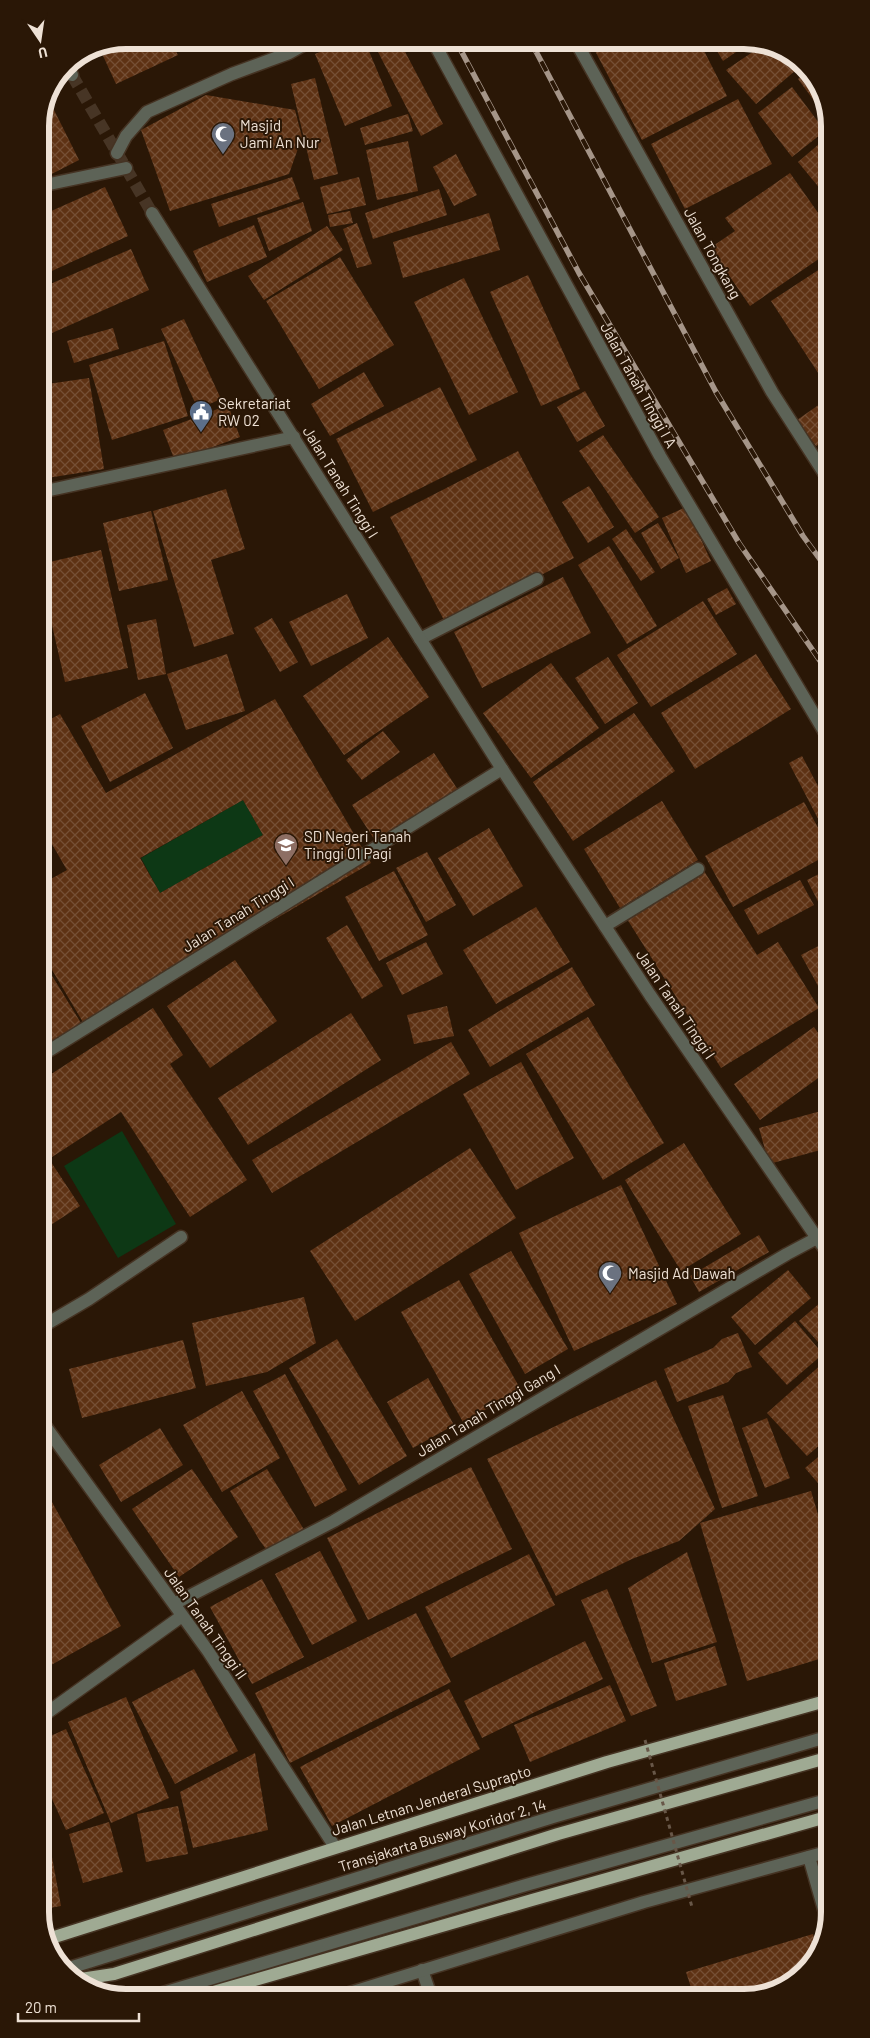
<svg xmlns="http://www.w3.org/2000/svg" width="870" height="2038" font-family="Barlow,sans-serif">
  <defs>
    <pattern id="building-cross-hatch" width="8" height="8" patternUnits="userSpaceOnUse" patternTransform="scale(1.25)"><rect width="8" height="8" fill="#5e3214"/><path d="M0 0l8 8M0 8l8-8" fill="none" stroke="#754f35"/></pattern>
  </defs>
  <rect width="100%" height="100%" fill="#2a1706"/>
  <path fill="#0d3815" d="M243,800L263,835L160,893L141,858Z
    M122,1131L176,1224L118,1258L64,1166Z"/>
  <path fill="url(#building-cross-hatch)" fill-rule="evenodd" d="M750,40L752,41L723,61L711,41Z
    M699,41L727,96L642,140L593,47L604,42Z
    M340,44H366L392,106L345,126L315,54Z
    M374,44H401L443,124L421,136Z
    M763,45L797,58L802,65L756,104L726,70Z
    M101,46H173L178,55L116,84L99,47Z
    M807,72L826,99V117L798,79Z
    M315,78L338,174L314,180L291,84Z
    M792,87L825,131L792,157L758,113Z
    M206,95L295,110L302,137L289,174L170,211L141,130Z
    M738,99L772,164L685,209L651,144Z
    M49,100L79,160L40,180V121Z
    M408,114L413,131L365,145L360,128Z
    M826,138V196L798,162Z
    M408,141L418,191L377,200L366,150Z
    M456,154L477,195L454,206L433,167Z
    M790,173L826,224V254L750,306L710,248L735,231L725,218Z
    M292,177L300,199L219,227L211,204Z
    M359,177L366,205L327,214L320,187Z
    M105,187L128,236L41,276L40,216Z
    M439,189L447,215L373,239L365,213Z
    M303,202L312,231L269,251L257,218Z
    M350,211L353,223L330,227L328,215Z
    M489,213L500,250L403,278L393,242Z
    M357,223L372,264L357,268L343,229Z
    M254,225L267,257L207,282L193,251Z
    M327,226L343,250L264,300L248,276Z
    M131,249L149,290L52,333L41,308V288Z
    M340,257L394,345L319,389L266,301Z
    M826,265V385L771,301Z
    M528,275L580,389L541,406L490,292Z
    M464,278L518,392L469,415L414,302Z
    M184,319L221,399L198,409L161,329Z
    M113,328L119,349L74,363L67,341Z
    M164,341L188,416L112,440L89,365Z
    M364,372L384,406L330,436L311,404Z
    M89,378L104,469L41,479V385Z
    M440,387L477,460L373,512L336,439Z
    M585,391L605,426L577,442L557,407Z
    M820,404L826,412V443L825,441L816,446L797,420Z
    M228,405L240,437L175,461L163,430Z
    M603,435L659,517L635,533L579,451Z
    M518,451L574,558L446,624L390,517Z
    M589,486L614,527L588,543L562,502Z
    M226,489L245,549L211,560L234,634L194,647L153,511Z
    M686,507L711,561L686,573L662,518Z
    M151,511L168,580L119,591L103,523Z
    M658,523L679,558L661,569L641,533Z
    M626,529L655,572L641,581L612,539Z
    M609,546L657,626L627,644L578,565Z
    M101,550L128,668L65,682L41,577V564Z
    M563,577L591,633L482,688L454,632Z
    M727,588L736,604L716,615L707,599Z
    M347,594L368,638L311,666L289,622Z
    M703,601L737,654L651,707L617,655Z
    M272,618L298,662L280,672L254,628Z
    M156,619L166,674L138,680L127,625Z
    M388,637L429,697L344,755L303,696Z
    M227,654L245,711L186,730L167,674Z
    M756,654L791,709L695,769L661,713Z
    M608,657L638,703L605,724L575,678Z
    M551,663L599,728L531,778L483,713Z
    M145,693L173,748L110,782L81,726Z
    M275,699L371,863L87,1029L42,953V884L67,870L42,827V724L60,714L106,793ZM243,800L263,835L160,893L140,858Z
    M634,713L675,771L573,841L533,782Z
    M383,731L400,752L362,780L346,760Z
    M434,753L458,790L376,842L352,805Z
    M802,756L827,803V836L789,763Z
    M662,801L698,860L620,908L584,849Z
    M804,802L827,844V855L733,907L705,856Z
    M489,828L523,886L473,916L438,858Z
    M427,852L456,905L426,922L396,868Z
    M827,870L828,921L807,880Z
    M394,871L428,935L379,961L345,897Z
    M704,871L757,955L778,942L819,1008L721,1068L627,919Z
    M800,880L814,905L758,935L744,910Z
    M536,907L570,962L496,1004L463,950Z
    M347,925L383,986L362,999L326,938Z
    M828,941V1004L801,955Z
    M426,942L443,974L402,995L386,963Z
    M235,960L277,1021L210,1068L167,1006Z
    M572,967L595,1005L490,1067L468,1030Z
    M51,974L84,1028L42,1053V980Z
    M447,1006L454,1036L414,1044L407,1015Z
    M153,1008L183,1055L170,1064L247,1180L190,1217L121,1112L49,1159L80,1206L43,1230L42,1080Z
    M351,1013L381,1060L248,1145L218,1098Z
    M588,1017L664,1143L603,1180L526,1054Z
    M814,1027L828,1047V1071L760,1120L734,1084Z
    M451,1042L470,1074L272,1193L252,1160Z
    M521,1062L574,1158L516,1190L463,1094Z
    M828,1109V1148L769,1164L759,1128Z
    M684,1143L741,1234L681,1271L625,1180Z
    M470,1148L516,1218L355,1321L310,1251Z
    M621,1185L677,1304L574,1351L519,1233Z
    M759,1235L769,1252L699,1292L690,1276Z
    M511,1251L568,1349L525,1374L469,1274Z
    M788,1270L811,1298L755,1345L731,1317Z
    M459,1280L521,1390L463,1422L401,1312Z
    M828,1296L829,1354L799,1321Z
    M304,1297L316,1343L267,1372L206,1386L192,1323Z
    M795,1321L823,1354L787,1385L758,1353Z
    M738,1333L752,1367L736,1373L728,1382L677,1402L664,1369L713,1348L722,1339Z
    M337,1339L407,1456L359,1485L289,1368Z
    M183,1340L196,1388L82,1418L69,1369Z
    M824,1362L829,1367V1437L807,1456L767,1413Z
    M285,1374L347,1490L315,1507L253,1391Z
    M428,1378L454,1425L413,1448L387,1402Z
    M656,1380L715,1509L679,1541L632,1559L556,1596L487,1459L564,1422Z
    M242,1391L280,1458L222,1492L183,1425Z
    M723,1395L758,1496L722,1508L688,1406Z
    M767,1418L790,1478L765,1488L742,1428Z
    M160,1428L183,1465L121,1502L99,1465Z
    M829,1448V1485L823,1489L805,1468Z
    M471,1467L512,1549L368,1620L327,1538Z
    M192,1469L238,1537L179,1577L132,1509Z
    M267,1469L306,1533L269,1553L260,1541L230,1491Z
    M43,1486L121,1626L44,1669Z
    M811,1491L829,1551V1656L747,1681L700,1523Z
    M320,1551L357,1621L312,1645L275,1574Z
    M687,1552L717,1642L652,1663L628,1588Z
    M529,1554L555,1605L451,1658L425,1607Z
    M262,1579L304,1657L252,1684L210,1607Z
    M607,1589L657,1706L631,1716L581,1600Z
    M416,1613L451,1682L290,1763L255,1693Z
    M585,1641L603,1679L482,1738L464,1701Z
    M715,1646L727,1685L676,1701L664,1663Z
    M194,1669L238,1751L175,1784L132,1702Z
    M610,1685L626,1721L530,1762L514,1725Z
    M449,1689L480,1749L332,1826L300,1767Z
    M126,1697L169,1798L111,1823L68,1722Z
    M66,1729L104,1813L66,1830L44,1781V1739Z
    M255,1753L268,1830L193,1848L180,1792Z
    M178,1806L188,1854L146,1862L137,1814Z
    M109,1822L123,1872L83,1883L69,1834Z
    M49,1841L61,1906L44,1909V1842Z
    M813,1934L817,1949L812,1964L794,1977L742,1994H693L686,1972Z
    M672,1986L675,1994H647Z"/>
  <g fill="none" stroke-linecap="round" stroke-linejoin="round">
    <path stroke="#473525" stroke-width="12" stroke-dasharray="12 6" stroke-linecap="butt" d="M72,75L152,213"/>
    <g stroke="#453323" stroke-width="15">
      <path id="service" d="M43,1326L89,1299L181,1237
        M66,1969L553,1817L830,1736
        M146,1998L526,1885L830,1799"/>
    </g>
    <g stroke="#453323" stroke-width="15">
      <path id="minor" d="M576,42L772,392L826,476
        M434,43L660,456L827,736
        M117,153L126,136L147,112L232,74L289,53L305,44
        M40,186L126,168
        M41,492L294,437
        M420,639L537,579
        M605,926L698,869
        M42,1055L502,769
        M43,1423L208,1651L335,1847
        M174,1604L334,1521L787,1254L817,1238
        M44,1715L182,1616
        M809,1857L827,1920
        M422,1970L431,1996"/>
    </g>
    <g stroke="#453323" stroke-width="15">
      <path id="tertiary" d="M67,64L72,75
        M152,213L502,769L650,995L817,1238L828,1253
        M340,1996L644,1902L830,1851"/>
    </g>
    <g stroke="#453323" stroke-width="15">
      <path id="primary" d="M45,1940L607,1762L829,1700
        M74,1980L114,1974L558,1834L830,1757
        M196,1997L532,1900L830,1816"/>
    </g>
    <use href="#service" stroke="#5d6357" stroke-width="12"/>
    <use href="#minor" stroke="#5d6357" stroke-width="12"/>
    <use href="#tertiary" stroke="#5d6357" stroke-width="12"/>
    <use href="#primary" stroke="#9faa93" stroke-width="12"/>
    <g stroke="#a59588" stroke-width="5.5">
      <path id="rail" d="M531,42L716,392L803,536L827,569
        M457,43L579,273L739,543L827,671"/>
    </g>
    <use href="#rail" stroke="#2a1706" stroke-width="4" stroke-dasharray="11" stroke-linecap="butt"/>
    <path stroke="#685748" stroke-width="3" stroke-dasharray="4 4" stroke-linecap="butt" d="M645,1740L692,1907"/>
  </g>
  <defs>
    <g id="mosque-pin" transform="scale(1.25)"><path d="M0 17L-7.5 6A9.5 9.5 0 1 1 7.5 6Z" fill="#6b7280" stroke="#2a1706"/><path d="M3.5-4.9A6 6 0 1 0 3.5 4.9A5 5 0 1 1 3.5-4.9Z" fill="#fff"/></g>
    <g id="civic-pin" transform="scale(1.25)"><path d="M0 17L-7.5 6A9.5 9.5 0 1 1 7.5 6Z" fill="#5c6f8a" stroke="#2a1706"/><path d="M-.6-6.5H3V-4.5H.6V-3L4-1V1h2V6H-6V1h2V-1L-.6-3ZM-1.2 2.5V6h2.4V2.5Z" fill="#fff"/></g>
    <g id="school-pin" transform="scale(1.25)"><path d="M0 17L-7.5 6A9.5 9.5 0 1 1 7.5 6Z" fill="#8d6e63" stroke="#2a1706"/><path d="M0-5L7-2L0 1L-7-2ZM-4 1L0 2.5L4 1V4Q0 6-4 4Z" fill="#fff"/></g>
  </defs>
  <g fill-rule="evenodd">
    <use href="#mosque-pin" x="223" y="134"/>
    <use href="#civic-pin" x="201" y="412"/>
    <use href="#school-pin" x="286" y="845"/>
    <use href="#mosque-pin" x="610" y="1273"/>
  </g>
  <g text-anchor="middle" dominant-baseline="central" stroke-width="4" stroke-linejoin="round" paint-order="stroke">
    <g font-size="15" fill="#eee1d5" stroke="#2a1706" text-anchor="start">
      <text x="240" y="125">Masjid<tspan x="240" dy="17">Jami An Nur</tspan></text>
      <text x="218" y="403">Sekretariat<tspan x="218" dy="17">RW 02</tspan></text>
      <text x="304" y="836">SD Negeri Tanah<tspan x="304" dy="17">Tinggi 01 Pagi</tspan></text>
      <text x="628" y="1273">Masjid Ad Dawah</text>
    </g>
    <g font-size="15" fill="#eee1d5" stroke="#2a1706">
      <text transform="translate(713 253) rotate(61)">Jalan Tongkang</text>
      <text transform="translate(639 385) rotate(61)">Jalan Tanah Tinggi I A</text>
      <text transform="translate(341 482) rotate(58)">Jalan Tanah Tinggi I</text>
      <text transform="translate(238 914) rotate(-32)">Jalan Tanah Tinggi I</text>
      <text transform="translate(676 1004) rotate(56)">Jalan Tanah Tinggi I</text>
      <text transform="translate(488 1410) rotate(-31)">Jalan Tanah Tinggi Gang I</text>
      <text transform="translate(206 1623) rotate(55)">Jalan Tanah Tinggi II</text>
      <text transform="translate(431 1800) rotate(-17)">Jalan Letnan Jenderal Suprapto</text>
      <text transform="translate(442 1835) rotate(-17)">Transjakarta Busway Koridor 2, 14</text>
    </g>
  </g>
  <path d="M0 0H870V2038H0ZM126 49H744A77 77 0 0 1 821 126V1912A77 77 0 0 1 744 1989H126A77 77 0 0 1 49 1912V126A77 77 0 0 1 126 49Z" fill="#2a1706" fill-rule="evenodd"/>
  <path fill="none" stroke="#eee1d5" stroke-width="6" d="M126 49H744A77 77 0 0 1 821 126V1912A77 77 0 0 1 744 1989H126A77 77 0 0 1 49 1912V126A77 77 0 0 1 126 49Z"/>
  <g transform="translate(40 40) rotate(167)" stroke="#2a1706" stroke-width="4" paint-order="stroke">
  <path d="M0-4L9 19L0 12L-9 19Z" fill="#eee1d5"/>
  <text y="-8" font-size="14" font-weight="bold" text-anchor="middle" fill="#eee1d5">U</text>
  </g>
  <path d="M18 2013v8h121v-8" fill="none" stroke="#eee1d5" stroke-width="2.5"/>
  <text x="25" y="2013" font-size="15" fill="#eee1d5" stroke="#2a1706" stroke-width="4" paint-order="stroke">20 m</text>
</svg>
